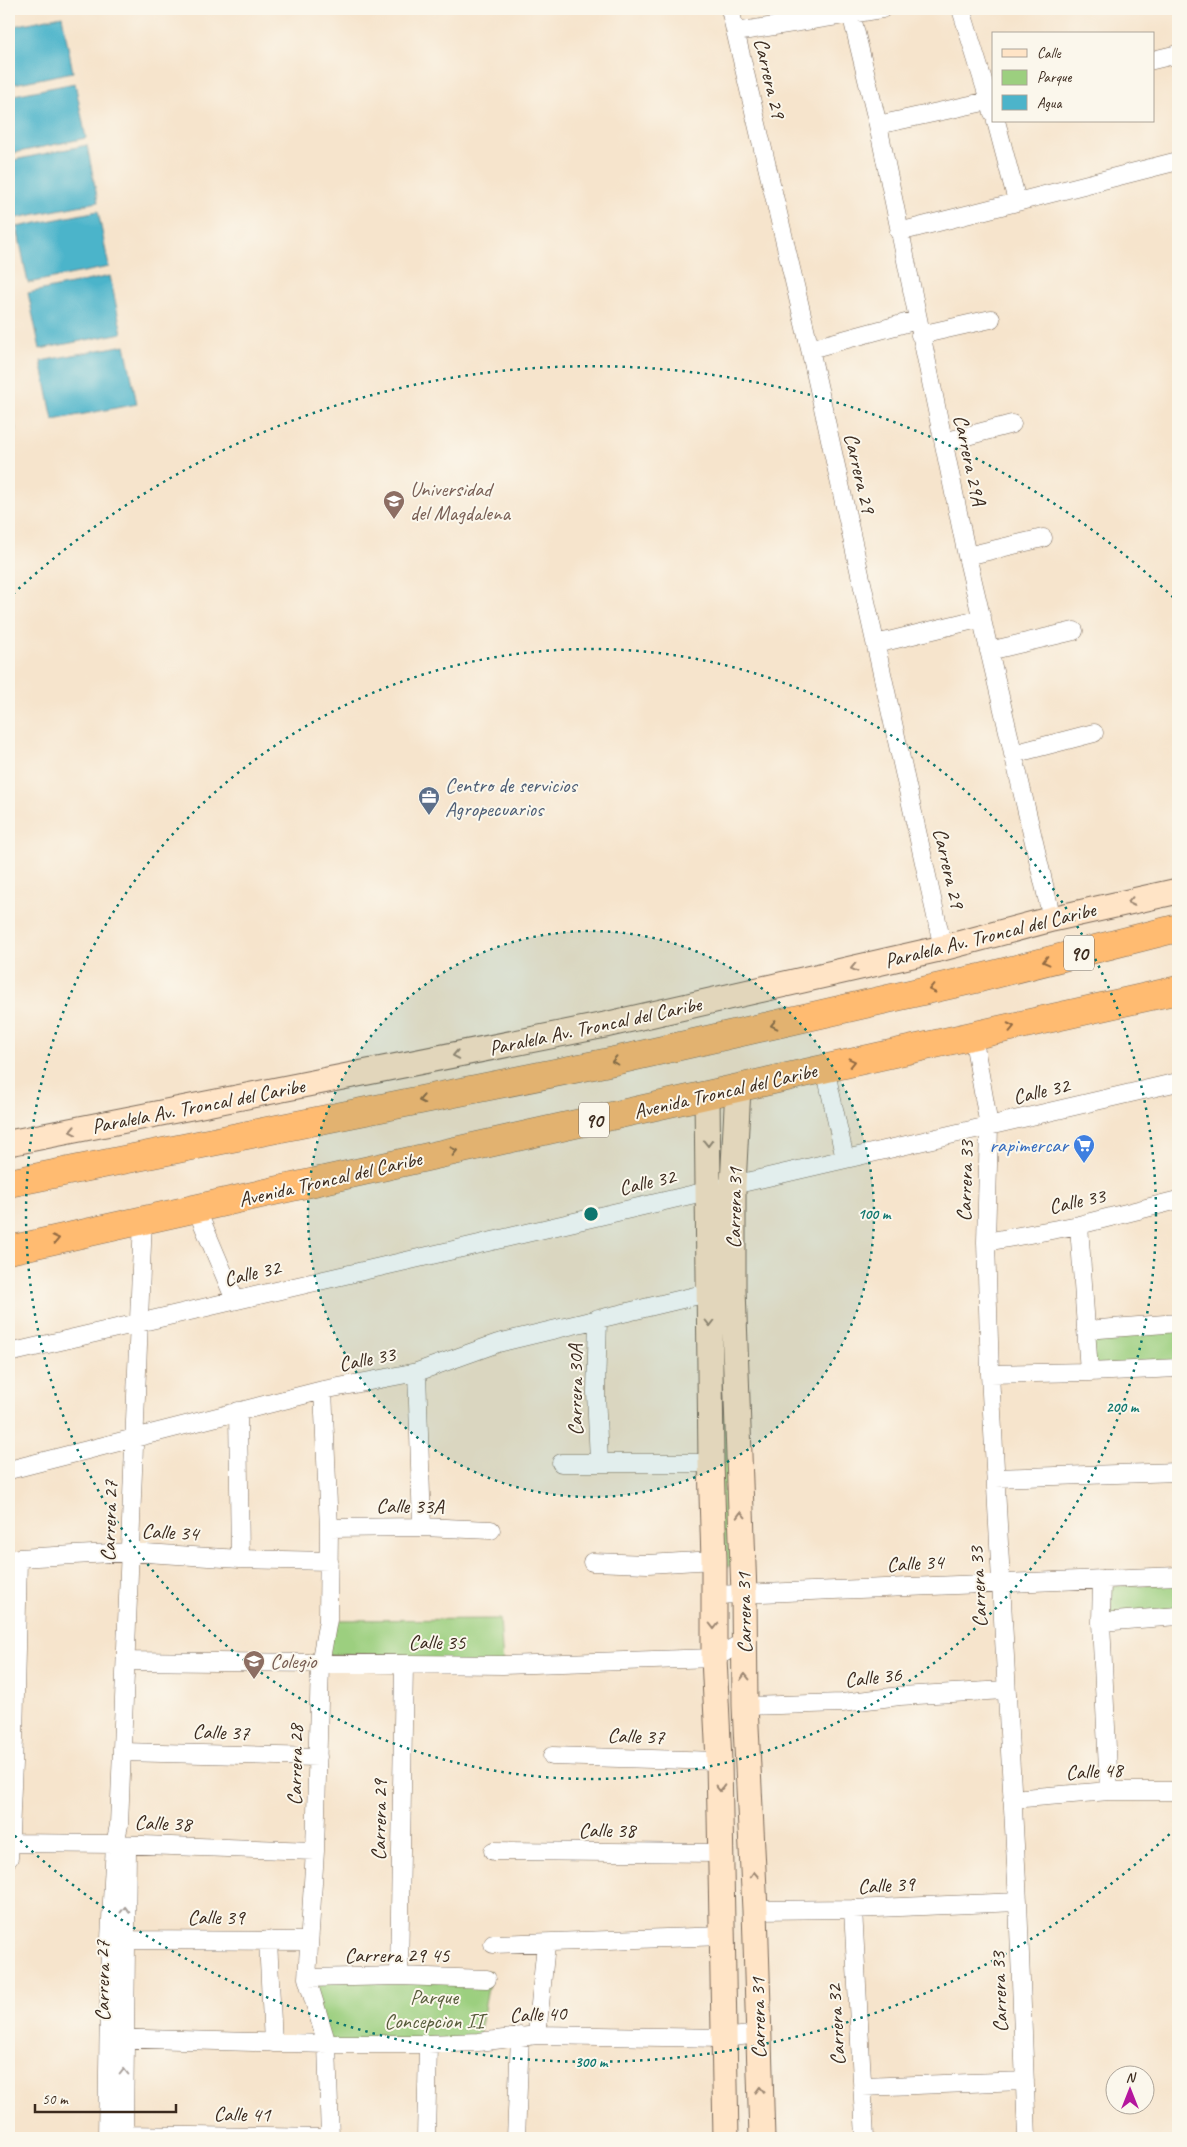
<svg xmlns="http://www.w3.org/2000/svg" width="1187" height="2147" font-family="Caveat,sans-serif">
  <rect width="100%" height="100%" fill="#fbf7ec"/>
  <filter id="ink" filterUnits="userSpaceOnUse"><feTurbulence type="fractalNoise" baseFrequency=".02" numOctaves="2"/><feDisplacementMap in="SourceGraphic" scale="10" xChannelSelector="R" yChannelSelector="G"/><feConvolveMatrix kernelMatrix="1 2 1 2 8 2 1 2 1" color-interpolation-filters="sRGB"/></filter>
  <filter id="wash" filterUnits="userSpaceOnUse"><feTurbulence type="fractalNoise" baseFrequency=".0096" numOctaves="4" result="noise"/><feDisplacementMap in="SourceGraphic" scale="20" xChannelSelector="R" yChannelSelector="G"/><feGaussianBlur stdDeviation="1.12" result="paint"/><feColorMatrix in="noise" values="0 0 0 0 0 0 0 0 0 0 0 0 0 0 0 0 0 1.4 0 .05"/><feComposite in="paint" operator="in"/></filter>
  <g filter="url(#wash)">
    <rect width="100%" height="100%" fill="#f6e4cc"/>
    <path fill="#9ccf7f" stroke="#6c7c4e" d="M729,1324L734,1565L720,1568L712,1325Z
      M1178,1328V1363L1092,1365L1093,1332Z
      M1178,1584V1615L1107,1617V1586Z
      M500,1619L503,1665L320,1664L328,1620Z
      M491,1972L478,2042L331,2045L307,1979Z"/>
    <path fill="#4cb4ca" stroke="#446f74" d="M62,16L73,72L9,85V27Z
      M75,83L86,138L9,154V96Z
      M87,145L98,202L16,218L9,180V161Z
      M98,211L109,267L28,283L17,227Z
      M110,276L122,333L40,349L28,293Z
      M125,345L137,404L53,420L41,361Z
      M9,396L16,432L9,433Z"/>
  </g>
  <g filter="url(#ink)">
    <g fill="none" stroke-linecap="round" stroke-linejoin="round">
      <g stroke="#7c6b5b" stroke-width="19">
        <path id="street" d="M730,9L810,349L943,948
          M850,9L878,125L967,556L1052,919
          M961,9L993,113
          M736,32L882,9
          M1153,60L1178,54
          M996,121L1017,201
          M878,125L993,100
          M899,232L1178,161
          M920,335L991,319
          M810,349L917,320
          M944,442L1012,424
          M967,556L1043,538
          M876,644L982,618
          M989,651L1074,631
          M1013,754L1094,733
          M973,1035L989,1126L986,1242L990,1374L1018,1902L1027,2138
          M825,1068L845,1159
          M196,1208L235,1300
          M1079,1225L1089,1372
          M986,1242L1079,1225L1178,1200
          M598,1318L596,1392L599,1462
          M1086,1330L1178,1323
          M9,1353L1178,1082
          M417,1372L422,1527
          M990,1374L1089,1372L1178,1368
          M323,1390L329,1528L328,1620L320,1664L315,1851L307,1978L327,2044L330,2138
          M238,1411L240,1559
          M561,1463H711
          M9,1470L323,1390L417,1372L498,1343L720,1290
          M996,1478L1178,1472
          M329,1528L422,1527L491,1530
          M9,1560L18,1558L130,1552L240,1559L329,1561
          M592,1562L648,1564L714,1560
          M1102,1579L1101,1622L1109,1791
          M714,1595L1178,1576
          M1101,1622L1178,1616
          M126,1661L503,1665L714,1658L744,1642
          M745,1706L842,1703L900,1696L1005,1690
          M122,1752L318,1757
          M552,1756L719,1761
          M1012,1799L1109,1791H1178
          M9,1843L115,1844L315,1851
          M493,1851L720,1853
          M9,1858L14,1739L18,1558
          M853,1909L865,2138
          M755,1910L853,1909L1018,1902
          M125,1940L308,1941
          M268,1940L273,2043
          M493,1944L723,1936
          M399,1976L404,1664
          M307,1978L399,1976L487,1979
          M537,2035L546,1944
          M109,2038L327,2044H428L478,2042L537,2035L724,2038L758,2034
          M862,2087L1025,2081
          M124,2135L330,2138
          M107,2138L110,1939L115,1844L119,1825L143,1219
          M124,2138L127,1849
          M426,2138L428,2044
          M516,2138L520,2036"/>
      </g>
      <g stroke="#7c6b5b" stroke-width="27">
        <path id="secondary" d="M738,1088L733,1185V1289L744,1593L745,1706L755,1910L762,2138
          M707,1095L711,1463L714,1560V1658L719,1761L726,2138
          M9,1143L605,1025L943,948L1052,919L1178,891"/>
      </g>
      <g stroke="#7c6b5b" stroke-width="29">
        <path id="highway" d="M9,1183L614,1061L980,978L1178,928
          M9,1250L1178,990"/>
      </g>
      <use href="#street" stroke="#fff" stroke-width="18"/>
      <use href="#secondary" stroke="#ffe4c6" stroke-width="25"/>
      <use href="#highway" stroke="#ffbb71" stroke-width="28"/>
    </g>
    <defs><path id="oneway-chevron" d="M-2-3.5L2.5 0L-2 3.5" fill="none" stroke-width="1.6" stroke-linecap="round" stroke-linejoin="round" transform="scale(1.25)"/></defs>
    <g stroke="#9d8772">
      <use href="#oneway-chevron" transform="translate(1131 902) rotate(168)"/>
      <use href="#oneway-chevron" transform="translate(854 968) rotate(167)"/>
      <use href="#oneway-chevron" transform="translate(456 1055) rotate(169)"/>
      <use href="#oneway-chevron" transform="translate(73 1131) rotate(169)"/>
      <use href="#oneway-chevron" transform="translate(708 1143) rotate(89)"/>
      <use href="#oneway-chevron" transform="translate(710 1323) rotate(90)"/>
      <use href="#oneway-chevron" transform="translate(741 1515) rotate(-92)"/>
      <use href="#oneway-chevron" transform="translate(714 1626) rotate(90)"/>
      <use href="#oneway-chevron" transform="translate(745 1677) rotate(-91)"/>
      <use href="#oneway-chevron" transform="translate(720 1788) rotate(89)"/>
      <use href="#oneway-chevron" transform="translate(754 1875) rotate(-93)"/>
      <use href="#oneway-chevron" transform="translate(760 2090) rotate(-91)"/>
    </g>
    <g stroke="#936b43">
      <use href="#oneway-chevron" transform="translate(1046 961) rotate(166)"/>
      <use href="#oneway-chevron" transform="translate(932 989) rotate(167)"/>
      <use href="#oneway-chevron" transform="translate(774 1025) rotate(167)"/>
      <use href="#oneway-chevron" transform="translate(1011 1027) rotate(-12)"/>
      <use href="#oneway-chevron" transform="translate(615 1061) rotate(168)"/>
      <use href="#oneway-chevron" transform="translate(852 1062) rotate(-13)"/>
      <use href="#oneway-chevron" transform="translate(422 1100) rotate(169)"/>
      <use href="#oneway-chevron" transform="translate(454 1151) rotate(-13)"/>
      <use href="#oneway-chevron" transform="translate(56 1239) rotate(-13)"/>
    </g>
    <g stroke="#a79f9a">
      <use href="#oneway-chevron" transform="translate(125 1910) rotate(-89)"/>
      <use href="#oneway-chevron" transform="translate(124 2072) rotate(-90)"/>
    </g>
  </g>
  <circle cx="591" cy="1214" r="283" fill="#0f766e" fill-opacity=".12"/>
  <g fill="none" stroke="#0f766e" stroke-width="2.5" stroke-dasharray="2.5 5">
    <circle cx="591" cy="1214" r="283"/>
    <circle cx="591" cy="1214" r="565"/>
    <path d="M1175 1829A848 848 0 0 1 13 1834M13 594A848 848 0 0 1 1175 599"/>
  </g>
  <defs>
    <g id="university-pin" transform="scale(1.125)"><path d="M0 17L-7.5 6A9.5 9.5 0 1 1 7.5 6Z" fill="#8d6e63" stroke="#fbf7ec"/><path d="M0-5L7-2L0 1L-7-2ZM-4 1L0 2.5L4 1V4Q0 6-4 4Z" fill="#fff"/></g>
    <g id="office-pin" transform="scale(1.125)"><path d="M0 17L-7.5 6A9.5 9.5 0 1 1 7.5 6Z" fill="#5c6f8a" stroke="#fbf7ec"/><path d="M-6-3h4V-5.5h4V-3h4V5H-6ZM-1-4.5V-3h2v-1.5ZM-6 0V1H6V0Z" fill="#fff"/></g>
    <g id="supermarket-pin" transform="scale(1.125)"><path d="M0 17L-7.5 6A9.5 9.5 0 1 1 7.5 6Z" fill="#3f7fe0" stroke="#fbf7ec"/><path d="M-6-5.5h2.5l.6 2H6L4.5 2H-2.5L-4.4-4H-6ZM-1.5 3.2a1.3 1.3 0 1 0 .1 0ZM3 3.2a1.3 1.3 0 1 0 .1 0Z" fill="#fff"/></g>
    <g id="school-pin" transform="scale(1.125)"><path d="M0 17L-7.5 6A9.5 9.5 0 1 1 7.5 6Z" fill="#8d6e63" stroke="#fbf7ec"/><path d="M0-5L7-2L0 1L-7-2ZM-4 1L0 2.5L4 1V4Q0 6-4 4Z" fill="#fff"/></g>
  </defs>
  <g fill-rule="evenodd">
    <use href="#university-pin" x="394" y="501"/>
    <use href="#office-pin" x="429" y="797"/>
    <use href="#supermarket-pin" x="1084" y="1145"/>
    <use href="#school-pin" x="254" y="1661"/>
  </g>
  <g text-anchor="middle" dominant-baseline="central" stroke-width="4" stroke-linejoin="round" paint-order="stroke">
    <g fill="#fbf7ec" stroke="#75685c" stroke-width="1">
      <rect x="1064" y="935.5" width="30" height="35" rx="4"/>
      <rect x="579" y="1102.5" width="30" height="35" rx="4"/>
    </g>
    <g font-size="20" font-weight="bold" fill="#3b2a1e">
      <text x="1079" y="953">90</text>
      <text x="594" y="1120">90</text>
    </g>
    <g font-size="21" fill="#3b2a1e" stroke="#fbf7ec">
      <text transform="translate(770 78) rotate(77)">Carrera 29</text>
      <text transform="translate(970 460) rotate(78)">Carrera 29A</text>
      <text transform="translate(860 473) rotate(77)">Carrera 29</text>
      <text transform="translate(949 868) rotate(77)">Carrera 29</text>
      <text transform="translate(990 935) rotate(-14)">Paralela Av. Troncal del Caribe</text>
      <text transform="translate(595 1026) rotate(-12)">Paralela Av. Troncal del Caribe</text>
      <text transform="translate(725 1091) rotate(-13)">Avenida Troncal del Caribe</text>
      <text transform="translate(1041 1091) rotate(-13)">Calle 32</text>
      <text transform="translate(198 1106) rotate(-11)">Paralela Av. Troncal del Caribe</text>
      <text transform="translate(330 1179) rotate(-13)">Avenida Troncal del Caribe</text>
      <text transform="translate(965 1181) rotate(-88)">Carrera 33</text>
      <text transform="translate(647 1182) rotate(-13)">Calle 32</text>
      <text transform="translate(1077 1201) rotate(-12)">Calle 33</text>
      <text transform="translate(734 1208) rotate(-89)">Carrera 31</text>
      <text transform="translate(252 1273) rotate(-13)">Calle 32</text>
      <text transform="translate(367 1359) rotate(-11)">Calle 33</text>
      <text transform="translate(575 1390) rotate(-90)">Carrera 30A</text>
      <text transform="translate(410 1506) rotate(1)">Calle 33A</text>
      <text transform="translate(109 1521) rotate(-88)">Carrera 27</text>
      <text transform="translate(170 1532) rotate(3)">Calle 34</text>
      <text transform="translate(915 1563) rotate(-3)">Calle 34</text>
      <text transform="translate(978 1587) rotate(-93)">Carrera 33</text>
      <text transform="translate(744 1613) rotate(-91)">Carrera 31</text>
      <text x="437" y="1642">Calle 35</text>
      <text transform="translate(873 1677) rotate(-6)">Calle 36</text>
      <text transform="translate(221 1732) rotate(2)">Calle 37</text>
      <text transform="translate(636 1736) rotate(2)">Calle 37</text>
      <text transform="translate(295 1765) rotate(-89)">Carrera 28</text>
      <text transform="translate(1094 1771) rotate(-3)">Calle 48</text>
      <text transform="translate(379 1820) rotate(-89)">Carrera 29</text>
      <text transform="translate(163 1823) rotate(2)">Calle 38</text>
      <text x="607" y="1830">Calle 38</text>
      <text transform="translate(886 1885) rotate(-3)">Calle 39</text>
      <text x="216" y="1917">Calle 39</text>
      <text x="397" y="1955">Carrera 29 45</text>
      <text transform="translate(102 1981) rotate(-90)">Carrera 27</text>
      <text transform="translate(999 1992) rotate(-92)">Carrera 33</text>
      <text transform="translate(538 2014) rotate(-2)">Calle 40</text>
      <text transform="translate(758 2018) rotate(-91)">Carrera 31</text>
      <text transform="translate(836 2025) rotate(-93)">Carrera 32</text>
      <text transform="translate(242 2114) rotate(1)">Calle 41</text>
    </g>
    <g font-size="21" fill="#785e54" stroke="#fbf7ec" text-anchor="start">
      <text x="410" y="489">Universidad<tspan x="410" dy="24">del Magdalena</tspan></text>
      <text x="270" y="1661">Colegio</text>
    </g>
    <g font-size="21" fill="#4e5e75" stroke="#fbf7ec" text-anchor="start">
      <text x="445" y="785">Centro de servicios<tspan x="445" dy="24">Agropecuarios</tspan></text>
    </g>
    <g font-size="21" fill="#366cbe" stroke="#fbf7ec" text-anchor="end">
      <text x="1068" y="1145">rapimercar</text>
    </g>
    <g font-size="21" fill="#585c3b" stroke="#fbf7ec">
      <text x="434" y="1997">Parque<tspan x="434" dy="24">Concepcion II</tspan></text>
    </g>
  </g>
  <circle cx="591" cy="1214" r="8" fill="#0f766e" stroke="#fbf7ec" stroke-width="2.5"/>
  <g font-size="15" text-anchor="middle" font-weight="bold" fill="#0f766e" stroke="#fbf7ec" stroke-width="4" stroke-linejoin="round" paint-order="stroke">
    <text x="874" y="1219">100 m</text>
    <text x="1122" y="1412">200 m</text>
    <text x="591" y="2067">300 m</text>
  </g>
  <rect width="1187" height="2147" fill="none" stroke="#fbf7ec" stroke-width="30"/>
  <rect x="992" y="32" width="162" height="90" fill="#fbf7ec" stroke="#aea59a"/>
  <rect x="1002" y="49" width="25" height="8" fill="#ffe4c6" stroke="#aea59a"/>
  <text x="1037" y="58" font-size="15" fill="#3b2a1e">Calle</text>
  <rect x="1002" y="70" width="25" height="15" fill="#9ccf7f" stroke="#aea59a"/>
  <text x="1037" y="82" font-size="15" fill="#3b2a1e">Parque</text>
  <rect x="1002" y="95" width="25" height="15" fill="#4cb4ca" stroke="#aea59a"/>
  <text x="1037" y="108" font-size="15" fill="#3b2a1e">Agua</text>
  <g transform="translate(1130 2090)"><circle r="24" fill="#fbf7ec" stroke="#aea59a"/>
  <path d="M0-4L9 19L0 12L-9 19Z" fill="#b5179e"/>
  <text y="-8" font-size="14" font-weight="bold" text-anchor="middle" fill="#3b2a1e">N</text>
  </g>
  <path d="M35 2104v8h141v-8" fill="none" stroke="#3b2a1e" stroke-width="2.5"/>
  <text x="42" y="2104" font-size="15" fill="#3b2a1e" stroke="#fbf7ec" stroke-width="4" paint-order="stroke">50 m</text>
</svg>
